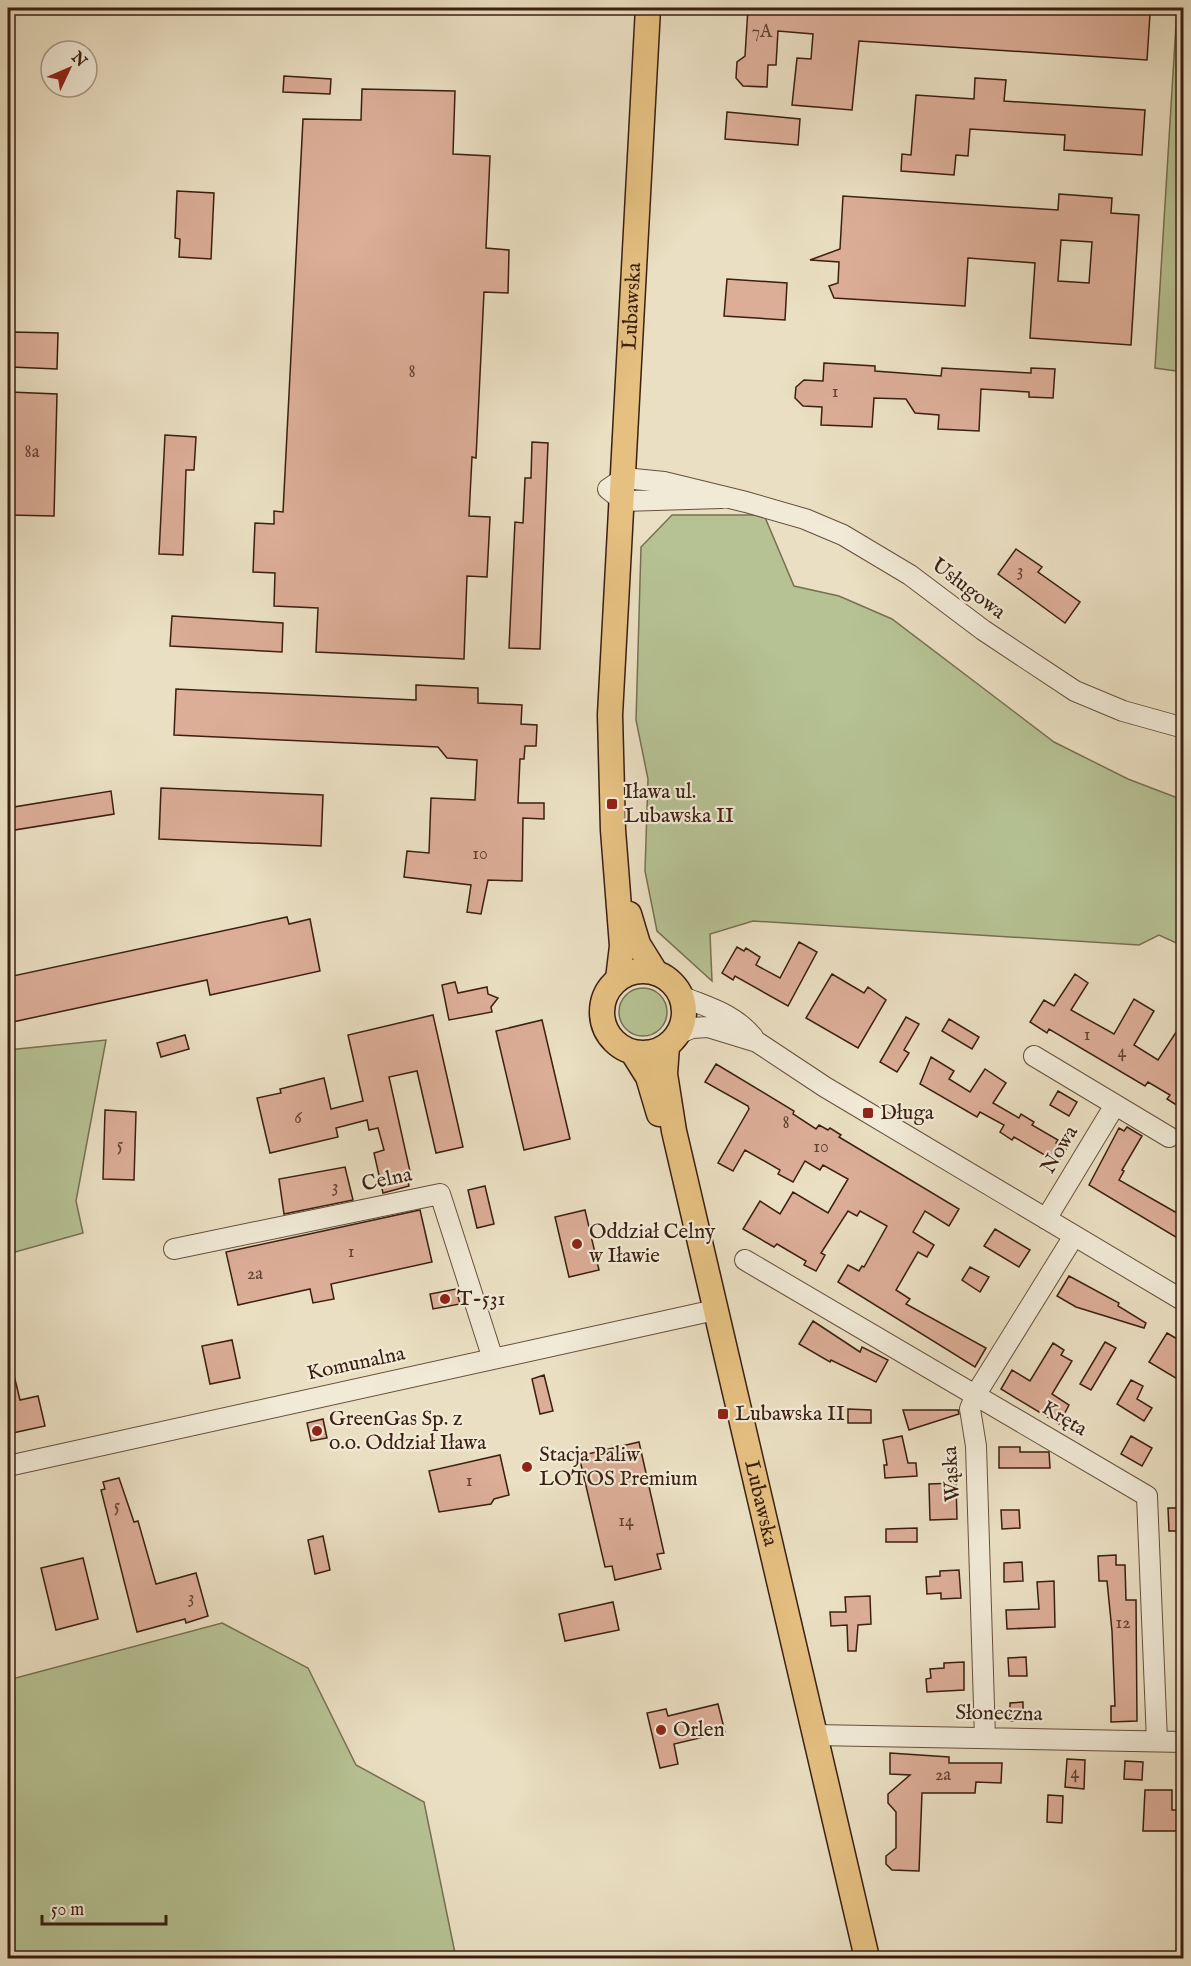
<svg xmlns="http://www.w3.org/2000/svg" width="1191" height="1966" font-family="'IM FELL English',serif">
  <rect width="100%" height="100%" fill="#eadfc2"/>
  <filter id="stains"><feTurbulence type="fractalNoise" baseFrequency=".00333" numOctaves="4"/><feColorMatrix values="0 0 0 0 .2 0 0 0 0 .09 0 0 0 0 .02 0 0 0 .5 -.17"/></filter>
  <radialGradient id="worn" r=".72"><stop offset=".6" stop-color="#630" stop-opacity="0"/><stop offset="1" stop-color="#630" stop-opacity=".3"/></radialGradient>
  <path fill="#b6c294" stroke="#787052" stroke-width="1.5" d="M1177,8H1184L1183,372L1155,368Z
    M672,515H764L794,586L839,596L892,619L1054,742L1128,779L1183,800V946L1159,935L1139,945L753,921L710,934L712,981L657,931L645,871L648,779L636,720L641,547Z
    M619 1012a24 24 0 1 1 48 0a24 24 0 1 1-48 0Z
    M106,1040L76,1201L83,1233L8,1254V1050Z
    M222,1623L308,1668L356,1765L424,1802L456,1958H8V1680Z"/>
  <path fill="#dcad97" stroke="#3b1f10" stroke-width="1.5" fill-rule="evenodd" d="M748,8L815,10V8H1044L1150,14L1147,60L859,41L852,110L792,105L797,58L811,59L813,34L778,31L776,65H768L767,87L743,86L736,78L737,62L745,56Z
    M284,76L331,79L330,94L283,92Z
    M975,78L1006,80L1004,101L1145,110L1142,155L1064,150L1065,135L970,129L968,156L956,155L954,175L901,171L902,154L911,155L916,95L974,99Z
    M362,89L455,91L453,154L490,156L486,248L509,250L508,293L484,292L476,458L472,457L469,516L490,517L487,577L467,576L464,659L316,652L318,608L274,606L275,573L253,572L255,523L274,524V511L283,512L303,119L361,120Z
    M727,112L800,119L798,145L725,139Z
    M177,191L214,193L211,259L179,257L180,239L175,238Z
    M1059,194L1112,198L1111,213L1139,215L1131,345L1030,338L1035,263L968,258L965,306L834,298L829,286L838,283L839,262L810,260L840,249L843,196L1058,210ZM1061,240L1092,242L1089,283L1058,281Z
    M727,279L787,283L785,320L724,316Z
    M12,332L58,333L57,369L11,367Z
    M824,363L875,366V371L941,376L942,368L1031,373V368L1055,369L1053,398L1029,397V392L981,389L979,431L938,429L939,415L915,413L906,399L874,398L872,427L821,425L822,407L803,406L795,398L796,387L804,380L823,381Z
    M10,392L57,394L54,516L8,515Z
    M165,435L196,437L194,470H186L183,555L159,554Z
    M532,442L548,443L540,649L509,648L515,522L523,523L525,478H531Z
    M1016,549L1042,567L1038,572L1080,602L1065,623L998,574Z
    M172,616L283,623L282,652L170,646Z
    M416,685L478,688V703L522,705L521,724L537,725L536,746H525L524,759H520L518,803H544V819L523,818L522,881L488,880L481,914L467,912L471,885L404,877L407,851L429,853L431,798L475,800L477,760L447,758L438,747L174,735L176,689L416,700Z
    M161,788L323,795L321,846L159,839Z
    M111,791L114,814L8,831V808Z
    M287,917L289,924L310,919L320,971L210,995L207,980L8,1023V977Z
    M799,942L817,952L788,1006L735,976L733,980L722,973L737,947L744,951L746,948L760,957L756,965L780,978Z
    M832,974L864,993L868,987L886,1000L858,1048L806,1018Z
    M1075,974L1088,983L1071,1010L1114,1034L1134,999L1154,1011L1134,1045L1158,1060L1184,1020V1103L1181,1102L1178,1106L1167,1099L1170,1095L1148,1082L1145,1086L1049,1029L1047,1033L1030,1022L1044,1000L1054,1006Z
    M455,982L458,993L487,987L488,994L498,998L491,1007L492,1012L449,1020L442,985Z
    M433,1015L463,1147L436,1153L417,1071L389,1077L411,1176L407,1177L409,1186L383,1193L374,1153L384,1150L378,1128L369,1130L367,1120L336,1128L338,1137L270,1153L257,1098L281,1093L280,1089L324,1078L331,1109L363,1101L348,1035Z
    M906,1017L919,1024L904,1050L909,1053L897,1072L880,1062Z
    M949,1019L979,1037L972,1049L942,1031Z
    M542,1020L570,1139L524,1150L496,1031Z
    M185,1035L189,1049L161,1057L157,1043Z
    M931,1057L954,1071L949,1079L970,1092L985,1069L1006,1083L993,1103L1019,1118L1021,1114L1034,1122L1032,1125L1058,1140L1056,1143L1066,1149L1058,1163L1014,1137L1012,1140L1000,1132L1004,1125L980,1112L977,1117L920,1084Z
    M716,1064L794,1111L793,1114L816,1129L819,1125L828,1130L830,1128L841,1135L839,1137L959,1209L949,1226L925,1211L913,1232L934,1245L927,1257L918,1252L896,1290L910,1299L906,1304L986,1348L975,1367L838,1282L848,1265L859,1271L862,1266L864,1267L887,1226L860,1211L857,1216L848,1211L821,1253L825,1255L816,1271L804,1265L806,1261L777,1244L774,1247L743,1229L760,1201L780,1214L793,1192L828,1213L848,1179L823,1165L820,1170L805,1161L793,1182L778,1174L780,1170L745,1150L733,1171L718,1163L749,1109L748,1106L705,1082Z
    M1058,1091L1077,1102L1069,1116L1050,1105Z
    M105,1110L136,1112L134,1180L103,1179Z
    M1127,1127L1142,1136L1122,1170L1124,1171L1119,1180L1184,1217V1242L1089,1185L1119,1128L1124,1131Z
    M345,1167L353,1200L284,1214L279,1179Z
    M485,1186L494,1224L477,1228L468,1190Z
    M420,1210L432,1262L331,1284L334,1299L313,1303L310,1289L238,1305L226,1252Z
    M585,1210L599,1270L569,1277L555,1217Z
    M995,1229L1030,1250L1019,1267L984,1246Z
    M970,1267L989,1277L980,1292L962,1280Z
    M1069,1276L1119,1303L1118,1306L1146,1323L1144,1328L1076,1307L1057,1296Z
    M456,1289L460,1304L433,1309L430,1294Z
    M813,1321L860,1352L862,1347L888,1360L876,1382L831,1360L830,1362L799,1344Z
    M1167,1333L1184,1343V1383L1149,1362Z
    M232,1340L240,1378L210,1384L202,1346Z
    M1105,1342L1116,1348L1091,1390L1080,1384Z
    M1053,1343L1064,1350L1061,1355L1072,1361L1052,1394L1069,1405L1059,1424L1001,1389L1012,1370L1030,1381Z
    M13,1371L20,1400L38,1396L45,1426L8,1434V1372Z
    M544,1375L553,1411L540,1414L532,1379Z
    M1131,1380L1143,1386L1137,1399L1152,1408L1144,1421L1117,1404Z
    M848,1409L871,1410V1423H848Z
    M903,1410H958L959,1414L909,1430Z
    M323,1419L327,1438L311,1441L307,1423Z
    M902,1436L908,1463H916L917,1476L885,1478L884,1465H887L883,1440Z
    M1131,1436L1152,1448L1142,1466L1121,1454Z
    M639,1442L664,1553L657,1554L661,1569L615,1580L612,1566L605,1567L579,1456Z
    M999,1447H1020V1452H1049L1050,1468H999Z
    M500,1455L509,1495L494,1499L491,1504L439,1512L429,1471Z
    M119,1478L134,1522L138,1521L156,1584L196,1573L208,1616L186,1623L185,1619L137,1632L101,1490L105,1489L103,1482Z
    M956,1483L957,1519L930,1520L929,1484Z
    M1168,1508H1184V1531H1169Z
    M1001,1510H1019L1020,1528L1002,1529Z
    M917,1528V1542H886V1529Z
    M323,1536L330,1570L315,1574L308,1540Z
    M1116,1555V1565H1125L1126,1600H1136L1137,1721L1111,1722V1706H1115L1112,1631L1107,1581H1099L1098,1556Z
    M83,1558L98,1619L56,1630L41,1568Z
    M1022,1562L1023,1581L1004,1582V1563Z
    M959,1570L961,1598L941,1599V1593L927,1594L926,1577L940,1576V1571Z
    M1054,1581L1055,1627L1007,1629L1006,1610L1039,1609L1037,1582Z
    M870,1596L871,1624L858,1625L856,1651H848L847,1625L831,1626L830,1612H846L845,1597Z
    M613,1602L619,1630L565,1641L559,1614Z
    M1026,1657L1027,1676H1009L1008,1658Z
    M964,1662V1690L927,1692L926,1679L931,1678L930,1669L944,1668V1663Z
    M1023,1702V1721H1010V1703Z
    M718,1704L725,1732L674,1744L678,1764L660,1768L647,1713L666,1709L668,1716Z
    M890,1753L949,1757V1763H1002L1001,1783L976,1782L975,1793H922L919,1871L892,1870L886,1864V1856L896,1848V1812L888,1803V1794L910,1775L890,1774Z
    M1067,1759L1085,1760L1084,1789L1065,1787Z
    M1125,1761L1143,1762L1142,1780L1124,1779Z
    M1145,1790H1172V1810H1184V1831H1143Z
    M1048,1795L1063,1796L1062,1823L1047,1822Z"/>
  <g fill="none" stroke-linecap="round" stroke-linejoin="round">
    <g stroke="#674f3c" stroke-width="22">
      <path id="minor" d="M721,498L623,501L608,489L624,478L664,482L746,502L805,519L843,535L910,575L983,630L1075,691L1123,711L1184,728
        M681,996C709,1008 733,1013 753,1037
        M678,1034L692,1028L708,1027L757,1042L825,1087L1184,1301
        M1034,1056L1169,1137
        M1046,1219L1115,1105
        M174,1249L440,1194L493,1359
        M745,1260L1147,1496L1157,1741
        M8,1466L715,1310
        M814,1735L1184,1742
        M985,1738L976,1446L970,1409L976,1394L1074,1236"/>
    </g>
    <g stroke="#3b1f10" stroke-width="27">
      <g id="major">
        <path d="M629,914L638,944L656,973"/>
        <circle cx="643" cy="1012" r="41"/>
        <path id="s1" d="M618,979L622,946L613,830L610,715L648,8"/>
        <path id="s2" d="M667,1046L665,1074L674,1131L867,1958"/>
        <path d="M633,1053L648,1077L659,1114"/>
      </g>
    </g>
    <use href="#minor" stroke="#f1ead7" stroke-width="20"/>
    <use href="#major" stroke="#e5c081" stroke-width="24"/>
  </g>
  <g fill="#8f2418" stroke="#f1ead7" stroke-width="2">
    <rect x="606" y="798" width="12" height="12" rx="3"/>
    <rect x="862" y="1107" width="12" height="12" rx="3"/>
    <circle cx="577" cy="1244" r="6"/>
    <circle cx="445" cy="1299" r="6"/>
    <rect x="717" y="1408" width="12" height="12" rx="3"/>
    <circle cx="317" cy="1431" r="6"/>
    <circle cx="527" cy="1467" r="6"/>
    <circle cx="661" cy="1730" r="6"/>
  </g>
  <g text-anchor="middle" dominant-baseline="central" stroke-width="4.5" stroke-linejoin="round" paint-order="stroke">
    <g font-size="18" fill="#634232">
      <text x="762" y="32">7A</text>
      <text x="412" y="372">8</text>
      <text x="835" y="392">1</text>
      <text x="32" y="452">8a</text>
      <text x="1020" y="571">3</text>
      <text x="480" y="854">10</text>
      <text x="1087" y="1035">1</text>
      <text x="1122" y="1052">4</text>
      <text x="298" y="1118">6</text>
      <text x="786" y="1123">8</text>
      <text x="120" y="1145">5</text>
      <text x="821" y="1147">10</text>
      <text x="335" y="1187">3</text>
      <text x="351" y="1252">1</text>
      <text x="255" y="1274">2a</text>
      <text x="469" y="1481">1</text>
      <text x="117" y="1506">5</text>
      <text x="626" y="1521">14</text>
      <text x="191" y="1598">3</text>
      <text x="1123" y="1623">12</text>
      <text x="1075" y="1773">4</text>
      <text x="943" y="1775">2a</text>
    </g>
    <g font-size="21" fill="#3b1f10" stroke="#f1ead7">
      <text stroke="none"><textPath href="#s1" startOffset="674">Lubawska</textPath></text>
      <text transform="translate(968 589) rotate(37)">Usługowa</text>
      <text transform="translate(1060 1150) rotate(-59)">Nowa</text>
      <text transform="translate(387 1180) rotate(-12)">Celna</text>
      <text transform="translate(356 1364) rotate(-12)">Komunalna</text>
      <text transform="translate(1064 1419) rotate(31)">Kręta</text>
      <text transform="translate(952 1474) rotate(-93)">Wąska</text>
      <text stroke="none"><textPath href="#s2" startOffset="468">Lubawska</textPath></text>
      <text transform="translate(999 1714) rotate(1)">Słoneczna</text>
    </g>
    <g font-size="21" fill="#3b1f10" stroke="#f1ead7" text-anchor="start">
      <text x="624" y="792">Iława ul.<tspan x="624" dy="24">Lubawska II</tspan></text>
      <text x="880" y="1113">Długa</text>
      <text x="589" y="1232">Oddział Celny<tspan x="589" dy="24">w Iławie</tspan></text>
      <text x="457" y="1299">T-531</text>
      <text x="735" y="1414">Lubawska II</text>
      <text x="329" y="1419">GreenGas Sp. z<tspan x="329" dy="24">o.o. Oddział Iława</tspan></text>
      <text x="539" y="1455">Stacja Paliw<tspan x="539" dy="24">LOTOS Premium</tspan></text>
      <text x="673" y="1730">Orlen</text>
    </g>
  </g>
  <rect width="1191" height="1966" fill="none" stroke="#eadfc2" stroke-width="30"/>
  <rect x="9" y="9" width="1173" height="1948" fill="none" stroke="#3b1f10" stroke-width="3"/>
  <rect x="15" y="15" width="1161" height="1936" fill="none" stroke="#3b1f10" stroke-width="1.5"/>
  <g transform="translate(69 69) rotate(46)"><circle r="28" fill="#f1ead7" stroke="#a89987" stroke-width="1.5"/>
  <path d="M0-4.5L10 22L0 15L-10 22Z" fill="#8f2418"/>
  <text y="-9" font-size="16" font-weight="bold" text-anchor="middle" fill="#3b1f10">N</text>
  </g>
  <path d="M42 1915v9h124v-9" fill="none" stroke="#3b1f10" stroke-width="3"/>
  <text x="51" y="1915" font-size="18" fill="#3b1f10" stroke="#f1ead7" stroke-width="4.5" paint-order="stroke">50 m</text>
  <rect width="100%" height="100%" filter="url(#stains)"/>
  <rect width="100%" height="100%" fill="url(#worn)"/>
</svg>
